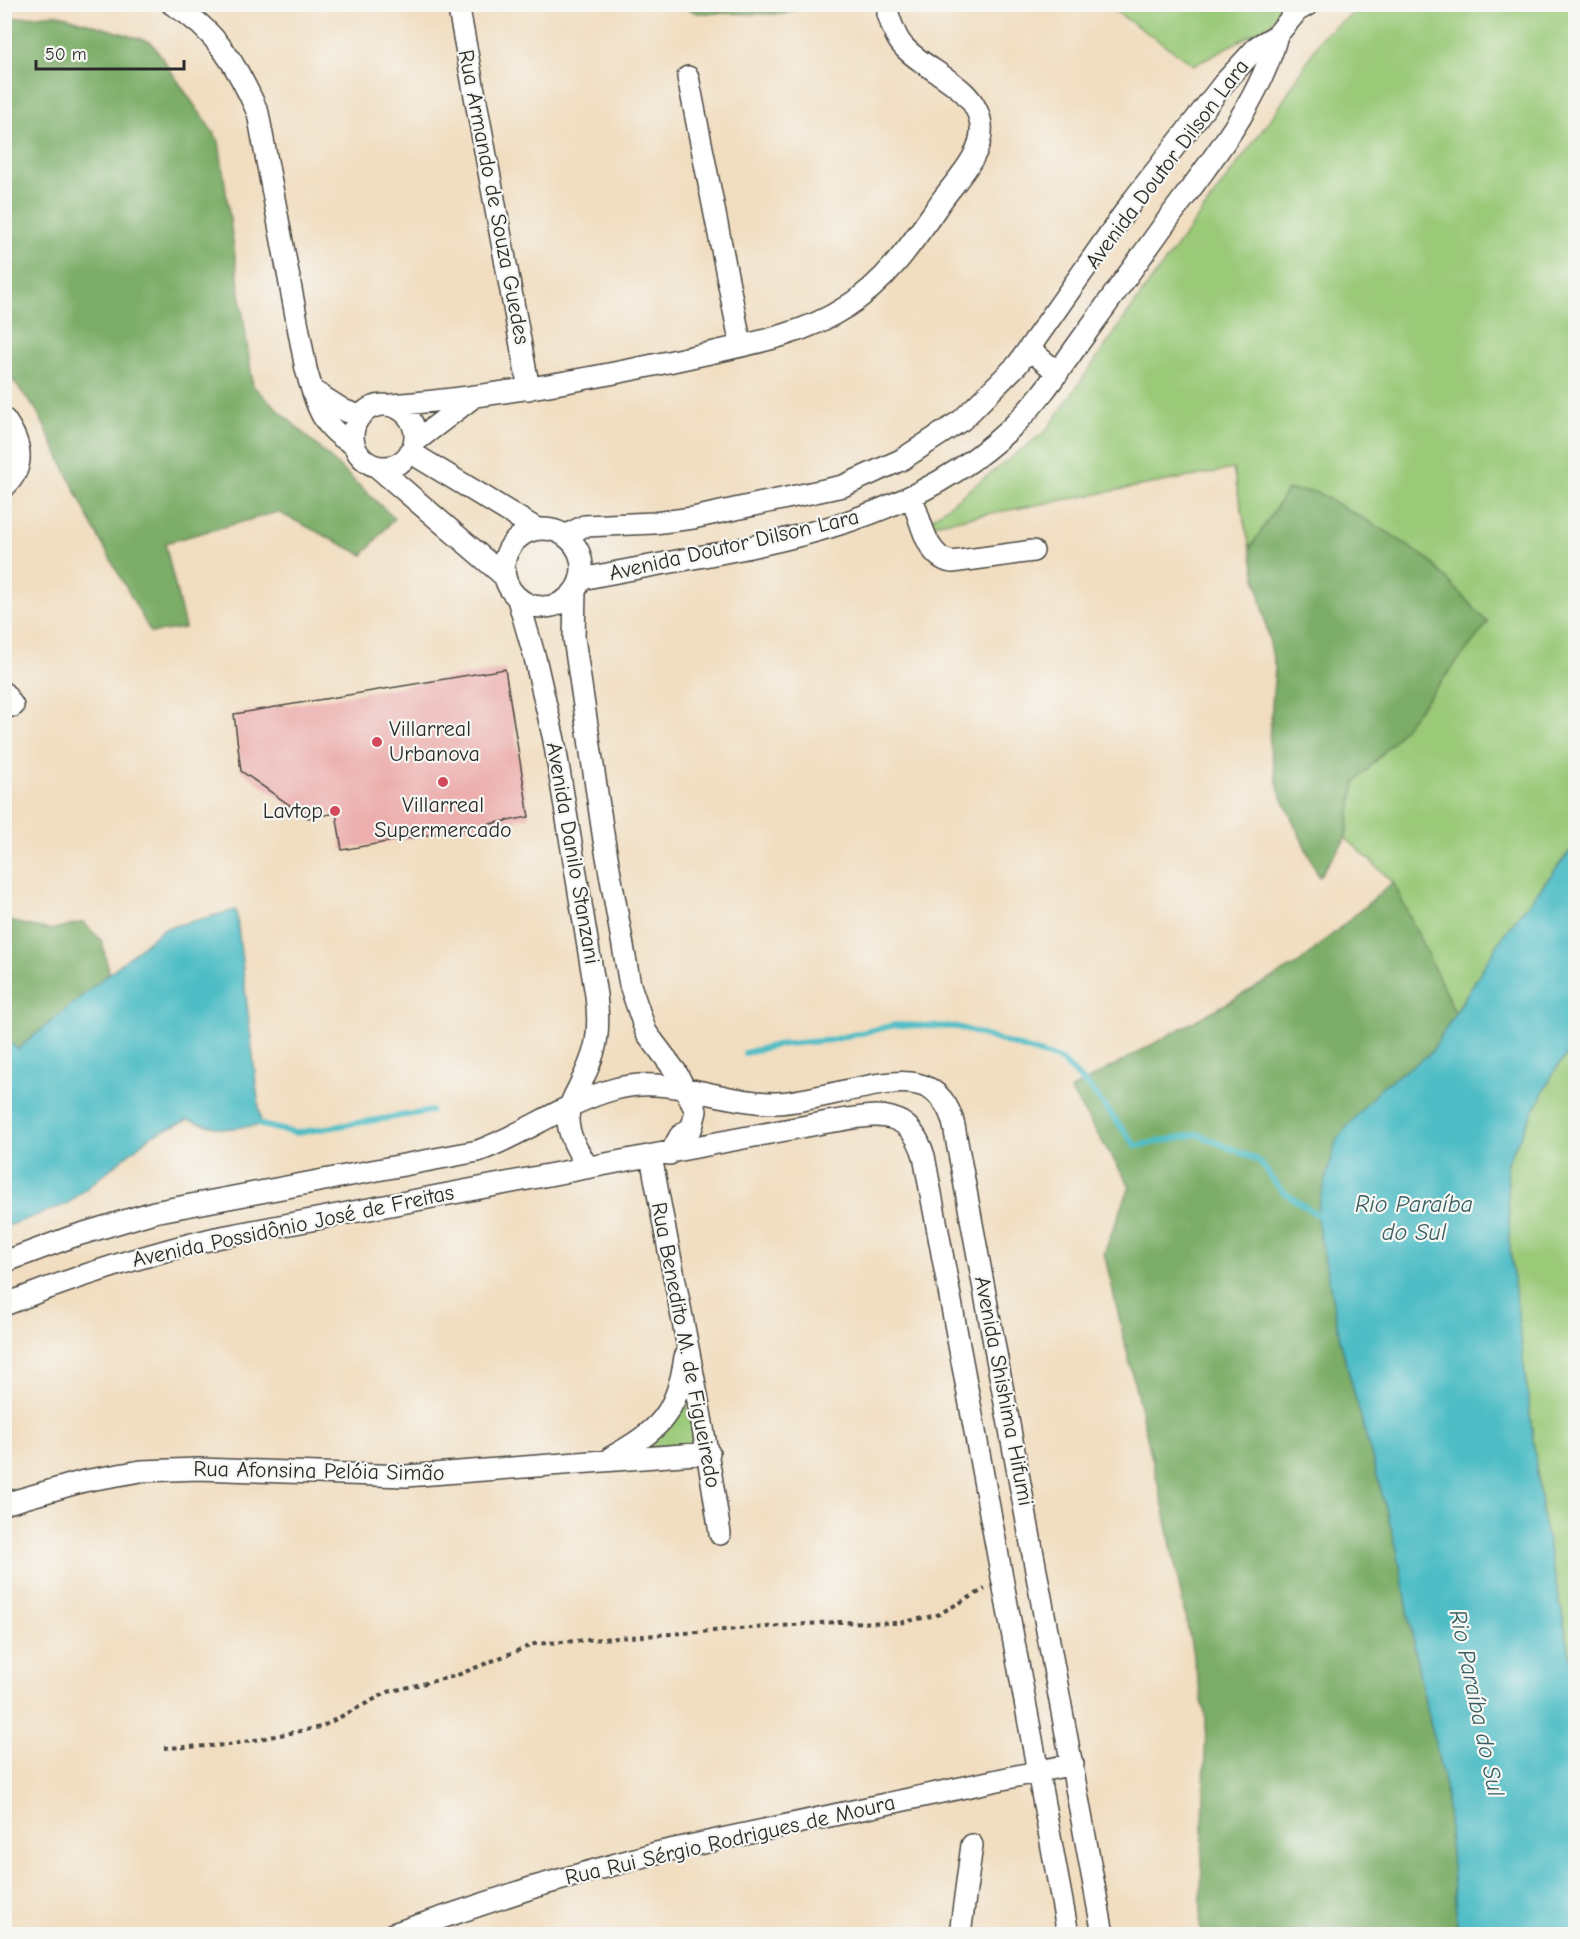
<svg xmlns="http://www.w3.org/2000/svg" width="1580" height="1939" font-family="'Comic Neue',sans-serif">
  <rect width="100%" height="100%" fill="#f6f6f2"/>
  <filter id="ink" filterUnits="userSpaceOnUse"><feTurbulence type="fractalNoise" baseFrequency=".0167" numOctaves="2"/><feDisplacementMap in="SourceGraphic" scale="12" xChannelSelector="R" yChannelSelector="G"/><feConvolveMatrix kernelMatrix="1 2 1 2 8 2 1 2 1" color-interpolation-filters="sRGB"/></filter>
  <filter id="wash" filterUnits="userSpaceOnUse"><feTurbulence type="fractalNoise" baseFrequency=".008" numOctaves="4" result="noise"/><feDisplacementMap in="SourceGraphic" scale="24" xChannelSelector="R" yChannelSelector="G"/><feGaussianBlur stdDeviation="1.35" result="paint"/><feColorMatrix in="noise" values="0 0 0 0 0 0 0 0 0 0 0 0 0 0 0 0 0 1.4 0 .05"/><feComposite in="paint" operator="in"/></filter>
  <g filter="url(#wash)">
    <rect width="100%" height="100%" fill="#f1ddbf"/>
    <path fill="#9ac978" stroke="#627a52" stroke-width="1.5" d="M1106,5H1307L1194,65Z
      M1365,5H1575V845L1504,934L1455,1013L1393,882L1346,838L1355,783L1392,743L1429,560L1387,532L1316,492L1288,490L1250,548L1233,469L922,526L1047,430L1145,289L1278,109L1323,35Z
      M1575,1046V1678L1542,1514L1510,1249L1507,1161L1556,1068Z
      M684,1395L694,1432L691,1443L644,1449Z"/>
    <path fill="#7bad68" stroke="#536c4a" stroke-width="1.5" d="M677,5H810L783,14L698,13Z
      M57,14L151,42L219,141L253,386L394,518L363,555L278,512L165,543L185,628L151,633L94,529L37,411L5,370V19Z
      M1287,490L1316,492L1387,532L1429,560L1488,623L1392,743L1355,783L1346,838L1319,877L1279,791L1269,743L1275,668L1250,548Z
      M1393,882L1455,1013L1430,1054L1381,1087L1316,1214L1341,1344L1397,1549L1421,1683L1445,1786L1458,1934H1200L1206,1720L1164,1510L1104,1253L1130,1186L1070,1090L1299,963Z
      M4,920L50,930L83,922L102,941L109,974L18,1049L5,1039Z"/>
    <path fill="#4fbdc6" stroke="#3d7478" stroke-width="1.5" d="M1575,845V1046L1556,1068L1507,1162L1510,1249L1542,1514L1575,1678V1934H1458L1445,1786L1421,1683L1397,1549L1341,1344L1316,1214L1337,1139L1381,1087L1430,1054L1504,934Z
      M236,910L261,1125L223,1129L188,1120L152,1135L67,1204L5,1227V1039L18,1049L163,929Z"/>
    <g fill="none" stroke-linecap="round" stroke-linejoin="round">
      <path stroke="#4fbdc6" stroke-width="6" d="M745,1053L776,1045L831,1040L895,1025L958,1027L1061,1060L1090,1088L1136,1146L1197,1134L1258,1160L1282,1191L1316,1214L1322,1215
        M256,1120L261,1125L296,1133L431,1111"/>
    </g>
    <g id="blocks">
      <path fill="#ecafad" d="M505,669L529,817L342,850L336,813L308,818L241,771L234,714Z"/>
    </g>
  </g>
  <g filter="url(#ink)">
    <use href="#blocks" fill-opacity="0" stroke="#494641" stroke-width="1.5"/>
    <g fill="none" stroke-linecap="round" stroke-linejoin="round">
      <g stroke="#494641" stroke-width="24">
        <path id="minor" d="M172,4C216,30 238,67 258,113L306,369C315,401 321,429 354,444
          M458,4L529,389
          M688,77L741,346
          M1029,349L1058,373
          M312,390L345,411L360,416
          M353 436a31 31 0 1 1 62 0a31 31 0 1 1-62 0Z
          M391,405C493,397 592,379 691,357C744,345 800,337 846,307C888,281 915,239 942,200C958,178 984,153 981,125C976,85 928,73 904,47C895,38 892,25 888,14
          M4,419C21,442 27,466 4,487
          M416,441L471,399
          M410,452L537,529
          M376,466L504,576
          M912,498C921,520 926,558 952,562L1033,551
          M504 568a39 39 0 1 1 78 0a39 39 0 1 1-78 0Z
          M565,536L584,526L654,523L693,518L843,486L901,460L962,420L1018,364L1134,199L1224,83L1258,46L1277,35L1297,11L1309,4
          M582,579C729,548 897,538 1011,428C1036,404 1056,375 1076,347C1103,310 1129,273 1156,236C1199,175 1259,108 1277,35
          M575,592L574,638L604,840L630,985L646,1032L676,1072L696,1111L692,1127L680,1136L670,1154
          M518,599L535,658L554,740L596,995C598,1012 599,1030 595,1047C581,1103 546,1106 588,1167
          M4,693L13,706
          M651,1156C674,1282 702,1407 720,1534
          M4,1262L71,1237L154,1212L478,1151C525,1134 566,1102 615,1089C669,1074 723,1104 777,1103C816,1102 884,1076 917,1084C938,1088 950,1107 954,1126L1103,1934
          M4,1305C74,1277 143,1255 216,1238L828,1122C871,1116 908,1103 924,1156L1068,1934
          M610,1458C659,1430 677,1415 685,1357
          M4,1504L84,1481L141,1471L199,1469L406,1476L709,1453
          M393,1934L534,1887L656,1853L1073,1764
          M960,1934L972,1845"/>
      </g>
      <path stroke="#494641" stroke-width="4" stroke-dasharray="4.5 4.5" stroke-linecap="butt" d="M164,1748L229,1745L321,1727L388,1692L455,1676L534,1644L835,1622L899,1623L937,1615L985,1589"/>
      <use href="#minor" stroke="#fff" stroke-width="21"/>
    </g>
  </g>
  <g fill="#d1495b" stroke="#f6f6f2" stroke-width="2">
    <circle cx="377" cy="742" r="6"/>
    <circle cx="443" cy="782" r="6"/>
    <circle cx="335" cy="811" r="6"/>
  </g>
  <g text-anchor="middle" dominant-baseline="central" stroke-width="4.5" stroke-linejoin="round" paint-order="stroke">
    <g font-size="22" fill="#2b2b2b" stroke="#f6f6f2">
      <text transform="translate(1167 164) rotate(-53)">Avenida Doutor Dilson Lara</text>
      <text transform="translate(494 197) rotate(79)">Rua Armando de Souza Guedes</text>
      <text transform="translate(734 545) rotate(-13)">Avenida Doutor Dilson Lara</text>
      <text transform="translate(573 853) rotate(80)">Avenida Danilo Stanzani</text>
      <text transform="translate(293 1226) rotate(-12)">Avenida Possidônio José de Freitas</text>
      <text transform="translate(686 1345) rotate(79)">Rua Benedito M. de Figueiredo</text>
      <text transform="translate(1004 1391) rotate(79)">Avenida Shishima Hifumi</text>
      <text transform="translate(319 1471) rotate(1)">Rua Afonsina Pelóia Simão</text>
      <text transform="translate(730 1840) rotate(-13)">Rua Rui Sérgio Rodrigues de Moura</text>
    </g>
    <g font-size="22" fill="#2b2b2b" stroke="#f6f6f2" text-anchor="start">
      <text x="389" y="729">Villarreal<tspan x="389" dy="25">Urbanova</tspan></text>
      <text x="443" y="805" text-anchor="middle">Villarreal<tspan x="443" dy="25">Supermercado</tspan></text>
      <text x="323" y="811" text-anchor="end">Lavtop</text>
    </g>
    <g font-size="24" font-style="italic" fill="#385e61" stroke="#f6f6f2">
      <text x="1414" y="1204">Rio Paraíba<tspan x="1414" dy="28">do Sul</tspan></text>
      <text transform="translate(1477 1703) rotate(78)">Rio Paraíba do Sul</text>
    </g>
  </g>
  <rect width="1580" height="1939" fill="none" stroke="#f6f6f2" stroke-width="24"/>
  <path d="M36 60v9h148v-9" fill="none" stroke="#2b2b2b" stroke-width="3"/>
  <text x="45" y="60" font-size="18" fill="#2b2b2b" stroke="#f6f6f2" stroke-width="4.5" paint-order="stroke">50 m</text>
</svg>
